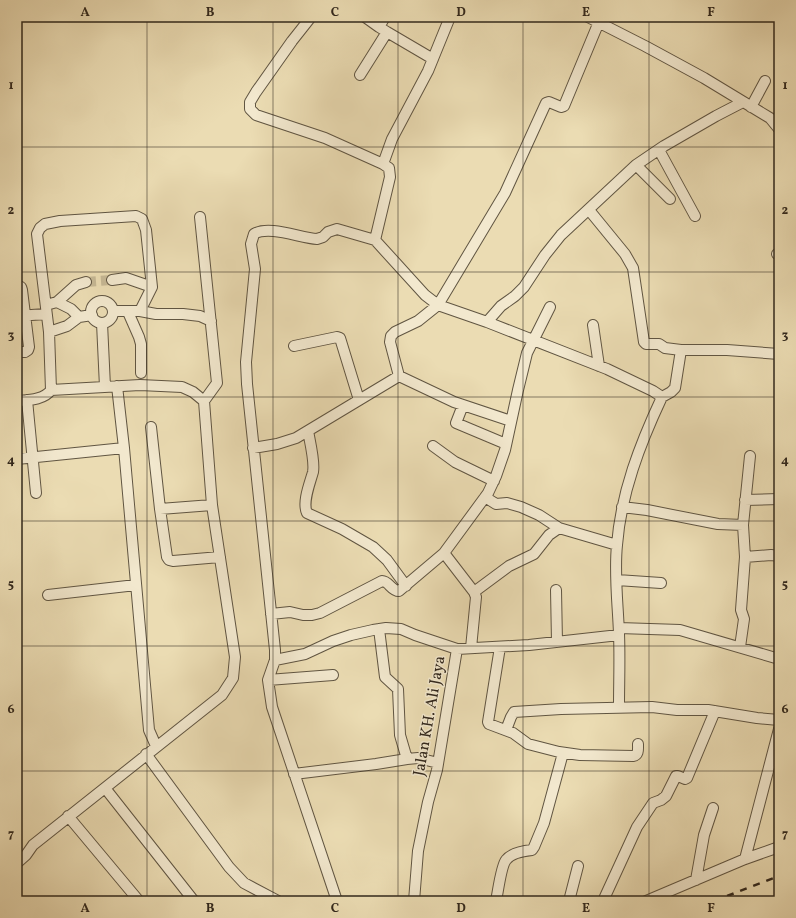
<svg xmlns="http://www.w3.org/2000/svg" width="796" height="918" font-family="Vollkorn,serif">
  <rect width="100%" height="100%" fill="#ebdcb3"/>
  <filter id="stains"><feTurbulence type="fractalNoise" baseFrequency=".005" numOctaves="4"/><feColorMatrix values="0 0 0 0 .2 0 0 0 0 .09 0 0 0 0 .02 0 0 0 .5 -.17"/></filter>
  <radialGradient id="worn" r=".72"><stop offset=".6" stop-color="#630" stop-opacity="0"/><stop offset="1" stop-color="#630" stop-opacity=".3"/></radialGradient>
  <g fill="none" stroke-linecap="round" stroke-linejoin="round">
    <path stroke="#c6b895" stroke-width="10" stroke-dasharray="10 5" stroke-linecap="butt" d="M86,282L112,280"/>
    <g stroke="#605542" stroke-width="12">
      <path id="minor" d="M311,17L292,41L256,92L250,102V109L256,115L325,138L383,164L389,168L390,177L375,240
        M365,17L379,27L385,17
        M588,17L645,46L704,78L770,118L779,129
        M387,32L433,59
        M360,75L387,32L379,27
        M751,107L765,81
        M659,150L695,216
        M383,164L392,139L428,71L450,17
        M636,165L670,199
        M589,210L625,254L633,268L644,342L646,344H659L665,348L681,350
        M200,217L217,383L204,401
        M777,254H779
        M112,280L126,278L152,287
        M17,285L21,287L22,290L29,347L28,350L25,352H17
        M91 312a11 11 0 1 1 22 0a11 11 0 1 1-22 0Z
        M57,302L71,309L79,317
        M46,305L57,302L76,285L86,282
        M113,311H140L156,314H183L200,316L211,321
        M128,312L139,337L141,344V373
        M17,316L46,314
        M487,322L501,306L515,296L524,287L545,255L561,235L636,165L664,146L716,116L743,102
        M102,323L105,387
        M593,325L599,366
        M49,332L67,326L79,317L92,315
        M294,346L337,337L340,338L359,400
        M399,376L390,342L391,336L395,332L418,321L438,305L505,193L546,103L549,102L561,107L564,106L601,17
        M117,386L124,448L149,730L156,746
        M51,390L49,332L37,234L40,228L45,224L60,221L136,216L142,219L146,230L152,287L140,311
        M662,397L671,392L675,388L681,350H727L779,354
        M27,400L36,493
        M17,401C28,400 44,400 51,390L140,385L182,387L193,392L204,401L212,505L160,509L151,427
        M463,405L456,423L506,444
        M308,431C310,442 315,462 313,472C310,483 302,502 307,513L342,529L373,547L387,560L406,586
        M433,446L455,462L494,481
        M253,448L277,444L296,438L399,376L454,402L511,421
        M17,459L124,448
        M485,497L496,504L507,503L521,507L539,515L559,528L617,545
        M745,500L779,499
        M622,507L647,510L718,524L743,525
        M160,509L167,557L169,560L173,561L220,557
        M444,553L474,592L476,597L471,648
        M745,557L771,555L779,556
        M617,580L661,583
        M556,590L557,642
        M474,592L509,566L534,554L549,535L559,528
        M48,595L136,585
        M271,614L290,612L303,615H312L320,613L382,581C389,581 391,591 399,591L444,553L488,493L496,476L505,450L518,390L527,353L550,307
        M619,628L680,630L779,659
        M379,629L385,677L398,689L400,735L407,759L418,758L438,763
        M500,647L488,722L489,724L513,733L528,744L559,752L580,755L633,756C639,755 638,749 638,744
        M740,647L744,619L741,610L745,557L743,525L750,456
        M275,660L305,654L333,641L351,635L373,630L386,628L401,629L415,635L457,649
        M268,680L333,675
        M506,730L511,717L514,712L561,709L652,707L677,710H708L757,718L779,720
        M146,754L229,867L244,883L278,901
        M294,774L376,764L407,759
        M105,788L194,901
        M68,816L139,901
        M745,859L779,729
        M17,863L26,855L33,845L222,695L233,678L235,657L212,505
        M696,880L704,835L713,808
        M337,901L272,707L268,680L275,660V650L247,384L246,362L255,269L251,244L254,234C269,225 300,238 317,239L323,237L328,232L337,229L375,240L425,295L438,305L487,322L607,369L653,391L662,397C640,444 621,493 617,545C614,574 618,605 619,634C620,658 619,683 619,707
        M414,901L418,851L428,802L437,770L457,649L529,645L619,635
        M496,901C498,892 501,866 506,860C511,853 523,851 532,850L534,847L544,823L563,753
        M569,901L578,866
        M603,901L637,827L653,803L661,800L666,796L676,776H678L685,779L687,778L715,711
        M646,901L745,859L779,847"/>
    </g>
    <use href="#minor" stroke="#f2e8ce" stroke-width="10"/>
    <path stroke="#32281d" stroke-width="2.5" stroke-dasharray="7 7" stroke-linecap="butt" d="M714,901L779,876"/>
  </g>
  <path fill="none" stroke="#32281d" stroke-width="1" stroke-opacity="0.55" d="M147,17V901M273,17V901M398,17V901M523,17V901M649,17V901M17,147H779M17,272H779M17,397H779M17,521H779M17,646H779M17,771H779"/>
  <g text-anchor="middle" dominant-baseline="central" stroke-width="3" stroke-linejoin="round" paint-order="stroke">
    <g font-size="16" fill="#32281d" stroke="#f2e8ce">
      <text transform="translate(430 716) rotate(-80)">Jalan KH. Ali Jaya</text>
    </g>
  </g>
  <rect width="796" height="918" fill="none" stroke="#ebdcb3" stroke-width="44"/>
  <rect x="22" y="22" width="752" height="874" fill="none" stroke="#32281d" stroke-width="1.5"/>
  <g font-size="13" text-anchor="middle" font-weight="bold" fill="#32281d">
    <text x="85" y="16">A</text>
    <text x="210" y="16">B</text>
    <text x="335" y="16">C</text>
    <text x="461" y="16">D</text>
    <text x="586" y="16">E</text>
    <text x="711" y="16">F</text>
    <text x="11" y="89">1</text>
    <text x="785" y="89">1</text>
    <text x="11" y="214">2</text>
    <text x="785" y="214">2</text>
    <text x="11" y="339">3</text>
    <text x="785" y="339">3</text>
    <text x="11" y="464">4</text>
    <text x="785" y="464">4</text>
    <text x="11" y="588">5</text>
    <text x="785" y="588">5</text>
    <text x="11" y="713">6</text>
    <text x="785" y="713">6</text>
    <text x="11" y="838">7</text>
    <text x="785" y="838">7</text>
    <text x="85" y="912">A</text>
    <text x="210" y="912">B</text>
    <text x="335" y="912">C</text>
    <text x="461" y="912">D</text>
    <text x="586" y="912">E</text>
    <text x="711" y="912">F</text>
  </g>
  <rect width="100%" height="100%" filter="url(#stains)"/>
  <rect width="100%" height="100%" fill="url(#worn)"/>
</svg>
